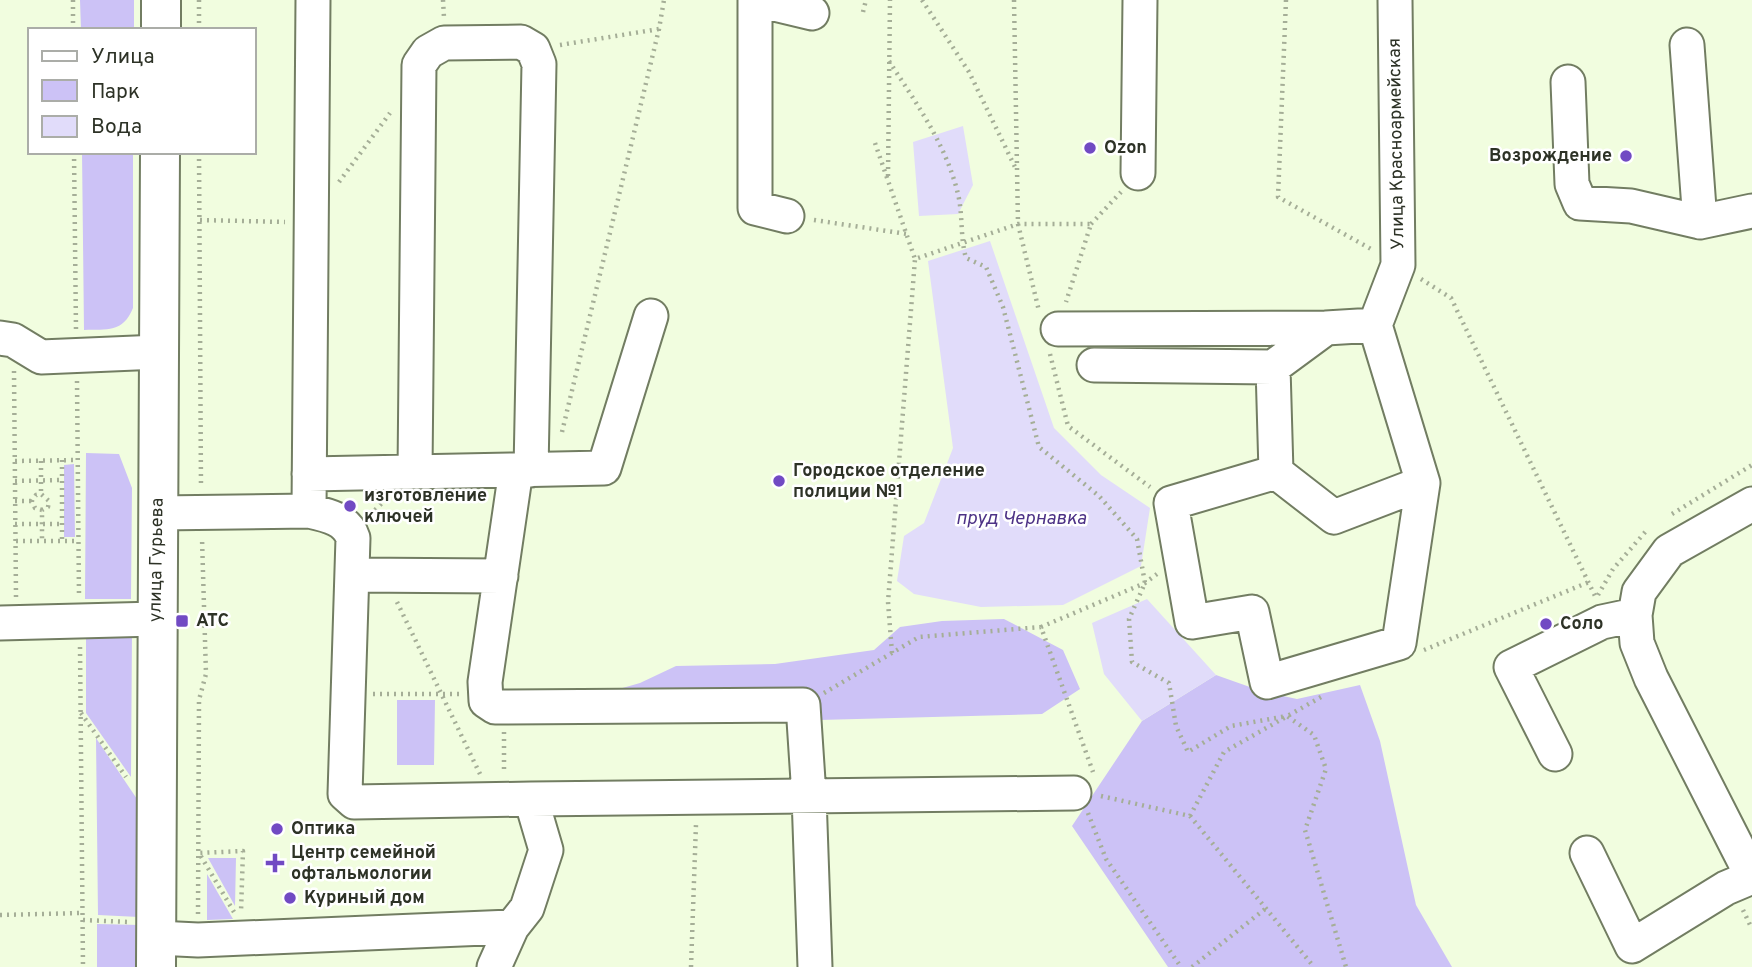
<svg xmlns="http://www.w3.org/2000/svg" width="1752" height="967" font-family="Overpass,sans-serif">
  <rect width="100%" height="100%" fill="#f1fddf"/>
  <path fill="#ccc2f6" d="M80,0H134V30H81Z
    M82,152H133V308C123,333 107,329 84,330Z
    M86,453L119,454L132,488L131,599H85Z
    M74,464L75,537H64V465Z
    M1004,619L1063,650L1080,689L1042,714L745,722L605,693L640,683L676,666L775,664L874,650L900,627L942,621Z
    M86,627L132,630L131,777L86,713Z
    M1216,675L1264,692L1297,699L1360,685L1380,741L1416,905L1452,967H1168L1072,826L1142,721Z
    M397,700H435L434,765H397Z
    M96,738L139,802V917L98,915Z
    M208,858H236L235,906Z
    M207,874L233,919L207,920Z
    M97,924L140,925L138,967H97Z"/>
  <path fill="#e1dcfa" d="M963,126L973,185L958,214L919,216L913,142Z
    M990,241L1054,428L1101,475L1150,508L1141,566L1063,605L981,607L914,594L897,581L904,536L924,523L953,448L928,261Z
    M1147,599L1216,675L1142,721L1104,674L1092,623Z"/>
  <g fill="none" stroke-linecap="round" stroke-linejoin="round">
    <g stroke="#727d62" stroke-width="37">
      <path id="minor" d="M755,0V208L787,216
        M758,0L812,13
        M1687,45L1700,222L1752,211
        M1568,82L1572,184L1580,203L1631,206L1700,222
        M1138,173L1140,0
        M1375,325L1326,328L1273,367L1276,472L1171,503L1192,622L1252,612L1267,682L1399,643L1423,483L1375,325L1398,265L1395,0
        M1058,329L1326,328
        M0,338L13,340L41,357L159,352
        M1094,365L1273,367
        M516,470L485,682L486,701L495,707L803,705L809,796L815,967
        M415,472L419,65L428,52L444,43L521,42L533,49L539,64L531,470
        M1276,472L1334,517L1423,483
        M309,474L604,468L651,316
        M1752,504L1669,551L1639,592L1635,615L1637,643L1651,678L1752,876
        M309,511L313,0
        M158,513L309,511C327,515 347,519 353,538L345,794L354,802L531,799L546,850L527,908L512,927L494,967
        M352,575L501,576
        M0,623L157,619
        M1555,754L1511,667L1602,622L1635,615
        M531,799L1074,793
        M1587,853L1632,946L1726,888L1752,877
        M157,938L198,940L512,927"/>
    </g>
    <g stroke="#727d62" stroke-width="42">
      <path id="major" d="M161,30V0
        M156,967L160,152"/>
    </g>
    <path stroke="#a5ae97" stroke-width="4.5" stroke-dasharray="2 5" stroke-linecap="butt" d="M73,0V30
      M199,0V30
      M443,0L444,18
      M922,0L969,72L1016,169
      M1014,0L1018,224L1039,311
      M1286,0L1278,197L1371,249
      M863,12L866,0
      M560,45L659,29
      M875,143L915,259L1018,224H1091L1066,302
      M74,152L76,330
      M199,152L201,488
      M888,176L890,0
      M339,182L390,113
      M200,220L285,222
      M814,220L907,234
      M1091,224L1121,192
      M1421,279L1451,298L1596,598
      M1050,354L1068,426L1150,487
      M14,371L16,597
      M77,381L79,596
      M562,432L659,29L664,0
      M62,460V541
      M15,461L78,460
      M41,461V494
      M15,481L62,480
      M15,501H32
      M42,510L35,508L32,501L36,495L41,494L49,501L48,507L42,510V541
      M1672,514L1752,465
      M370,515L386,499
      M15,524H62
      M16,541H78
      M1598,595L1613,569L1647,530
      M397,602L480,774
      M1041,627L1145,583L1157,574
      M80,647L83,967
      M1424,650L1589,582
      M892,653L888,602L915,259
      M824,693L919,637L1041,627L1093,772
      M373,694H459
      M81,713L126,777
      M504,732V772
      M1101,796L1190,816L1314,967
      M1088,813L1106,859L1181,967
      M1190,816L1224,752L1321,697
      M1743,910L1752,929
      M234,912L199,853L243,851L241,912
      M198,914L199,700L206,674L202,538
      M0,915L82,913
      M83,920L129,922
      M691,967L696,824
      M1192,967L1265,909"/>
    <use href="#minor" stroke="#fff" stroke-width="33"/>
    <use href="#major" stroke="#fff" stroke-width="38"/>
    <path stroke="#a5ae97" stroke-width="4.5" stroke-dasharray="2 5" stroke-linecap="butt" d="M889,61C916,103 946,144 958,194C963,215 960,237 966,258L986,267L1003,307L1039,447L1099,496L1137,539L1145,583L1129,619L1132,662L1169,683L1176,726L1188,752L1231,726L1287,716L1314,735L1326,769L1305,830L1346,967"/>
  </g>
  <g fill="#714ac3" stroke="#fff" stroke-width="2.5">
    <circle cx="1090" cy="148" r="7"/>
    <circle cx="1626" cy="156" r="7"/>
    <circle cx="779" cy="481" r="7"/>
    <circle cx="350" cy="506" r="7"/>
    <rect x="175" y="614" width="14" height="14" rx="3.5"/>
    <circle cx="1546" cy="624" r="7"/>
    <circle cx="277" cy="829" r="7"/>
    <path d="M271.5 852.5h7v7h7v7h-7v7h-7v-7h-7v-7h7z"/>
    <circle cx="290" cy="898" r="7"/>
  </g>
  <g text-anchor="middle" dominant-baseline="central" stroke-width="5" stroke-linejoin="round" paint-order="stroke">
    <g font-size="18" fill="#2d3226" stroke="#fff">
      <text transform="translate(1397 144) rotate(-91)">Улица Красноармейская</text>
      <text transform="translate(157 560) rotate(-89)">улица Гурьева</text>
    </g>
    <g font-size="18" font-weight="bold" fill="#2d3226" stroke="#fff" text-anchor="start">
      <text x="1104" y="148">Ozon</text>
      <text x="1612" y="156" text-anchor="end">Возрождение</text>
      <text x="793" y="471">Городское отделение<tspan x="793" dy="21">полиции №1</tspan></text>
      <text x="364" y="496">изготовление<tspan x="364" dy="21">ключей</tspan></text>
      <text x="196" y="621">АТС</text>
      <text x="1560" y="624">Соло</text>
      <text x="291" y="829">Оптика</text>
      <text x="291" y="853">Центр семейной<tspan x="291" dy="21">офтальмологии</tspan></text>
      <text x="304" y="898">Куриный дом</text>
    </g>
    <g font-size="19" font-style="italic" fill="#4d3286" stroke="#fff">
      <text x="1021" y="519">пруд Чернавка</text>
    </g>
  </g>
  <rect x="28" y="28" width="228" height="126" fill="#ffffff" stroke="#abada8" stroke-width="2"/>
  <rect x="42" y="51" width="35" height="10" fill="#ffffff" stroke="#abada8" stroke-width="2"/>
  <text x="91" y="63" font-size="21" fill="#2d3226">Улица</text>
  <rect x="42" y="80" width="35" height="21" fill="#ccc2f6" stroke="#abada8" stroke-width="2"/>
  <text x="91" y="98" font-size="21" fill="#2d3226">Парк</text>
  <rect x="42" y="116" width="35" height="21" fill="#e1dcfa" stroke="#abada8" stroke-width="2"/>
  <text x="91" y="133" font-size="21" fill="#2d3226">Вода</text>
</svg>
